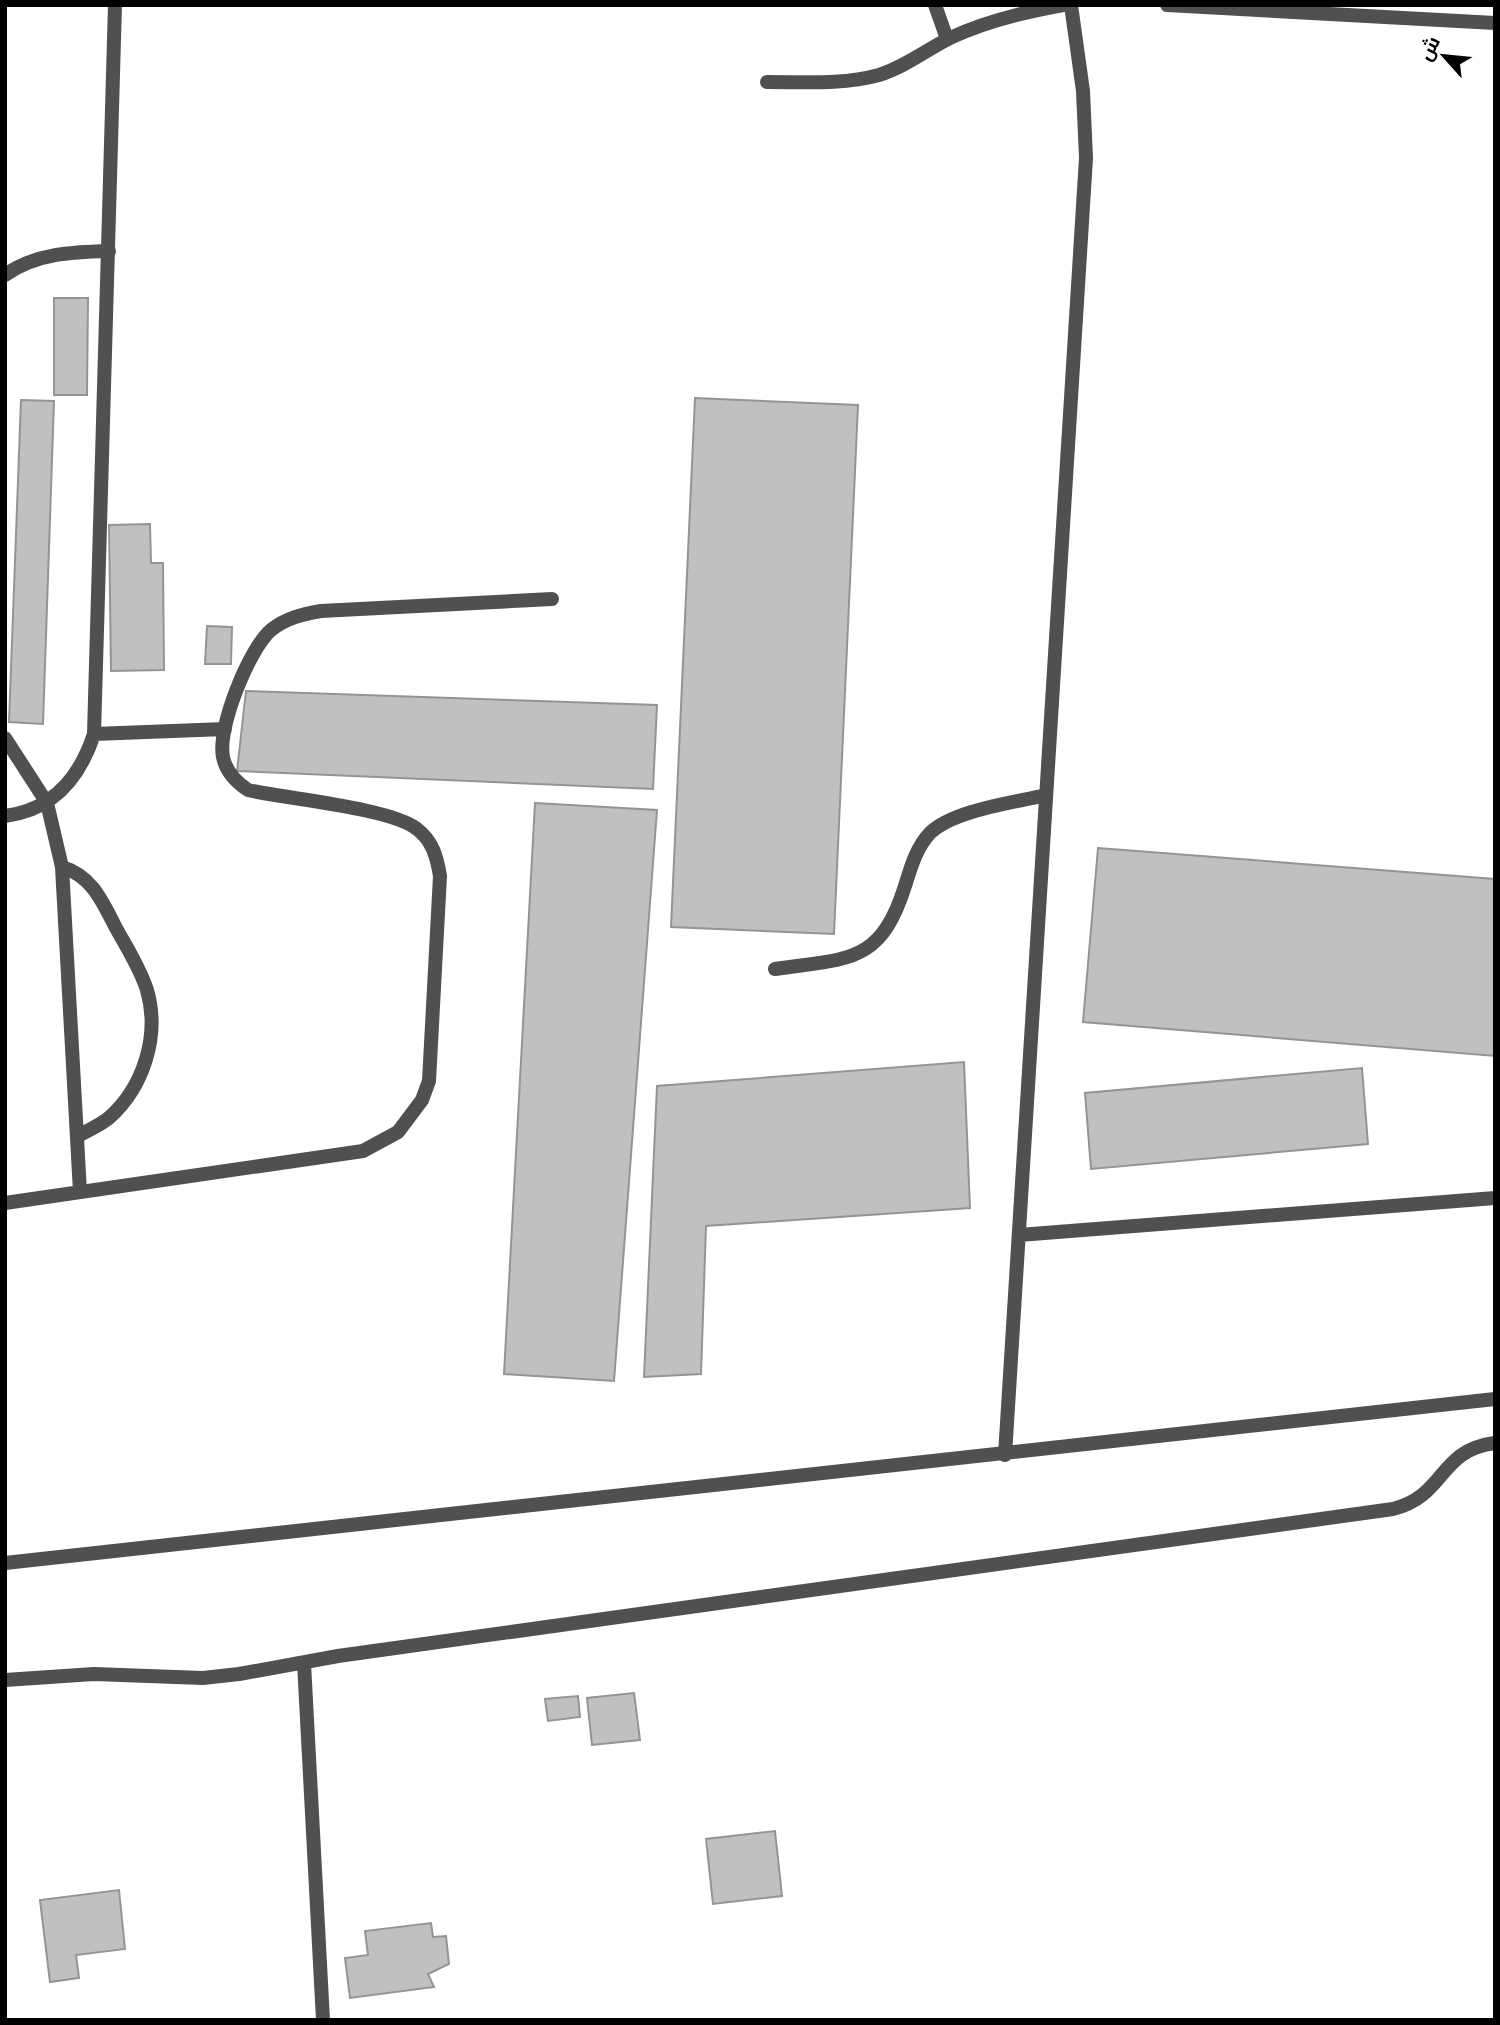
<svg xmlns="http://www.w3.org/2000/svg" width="1500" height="2025" font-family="Signika,Cairo,sans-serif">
  <rect width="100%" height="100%" fill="#fff"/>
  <path fill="#c0c0c0" stroke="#949494" stroke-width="2" d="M54,298H88L87,395H54Z
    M695,398L858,405L834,934L671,927Z
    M21,400L54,401L43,724L9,722Z
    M150,524L151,563H163L164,670L111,671L109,525Z
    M207,626L232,627L231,664H205Z
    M246,691L657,705L653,789L237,771Z
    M535,803L657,810L614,1381L504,1374Z
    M1098,848L1495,879V1056L1083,1022Z
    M964,1062L970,1208L706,1226L701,1374L644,1377L657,1086Z
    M1362,1068L1368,1144L1091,1169L1085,1093Z
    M634,1693L640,1740L592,1745L587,1698Z
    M578,1696L580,1717L548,1721L545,1699Z
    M775,1831L782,1896L713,1904L706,1839Z
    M119,1890L125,1949L76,1955L79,1978L50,1982L40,1900Z
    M431,1923L433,1937L446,1936L449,1964L428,1974L434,1987L350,1998L345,1958L368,1955L365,1931Z"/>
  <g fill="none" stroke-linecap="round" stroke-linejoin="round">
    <path stroke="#505050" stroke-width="14" d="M935,5L947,39
      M1167,5L1495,23
      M767,82C804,82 843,85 879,75C905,67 926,50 950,38C986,21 1024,12 1063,5
      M5,275C36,253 73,252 109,251
      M94,734L225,729
      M5,738L47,803L62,867L80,1192
      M5,816C53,810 80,777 94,734L115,5
      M62,867C92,876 102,901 116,928C127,948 140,968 147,990C160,1035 144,1086 110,1117C101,1125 88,1130 78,1136
      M775,969C848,958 880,965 905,886C911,867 916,848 930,833C954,810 1013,803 1046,795
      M5,1203L363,1151L398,1132L422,1100L429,1081L440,876C437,858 433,841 417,829C391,808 287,799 248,790C236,782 226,772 223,757C217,728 249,649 271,630C286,618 303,614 321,611L552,599
      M1019,1235L1495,1198
      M1005,1455L1086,158L1083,91L1071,5"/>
    <path stroke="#505050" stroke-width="14" d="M304,1663L323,2020
      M5,1680L94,1674L203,1678L239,1674L338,1656L1393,1509C1446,1496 1438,1450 1495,1443"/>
    <path stroke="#505050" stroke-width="14" d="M5,1563L1495,1399"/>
  </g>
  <rect width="1500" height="2025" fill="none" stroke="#000000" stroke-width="14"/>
  <g transform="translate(1444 56) rotate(297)" stroke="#ffffff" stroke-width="5" paint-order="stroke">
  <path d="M0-5L12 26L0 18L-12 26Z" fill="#000000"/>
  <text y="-10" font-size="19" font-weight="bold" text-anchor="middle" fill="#000000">ش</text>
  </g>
</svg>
